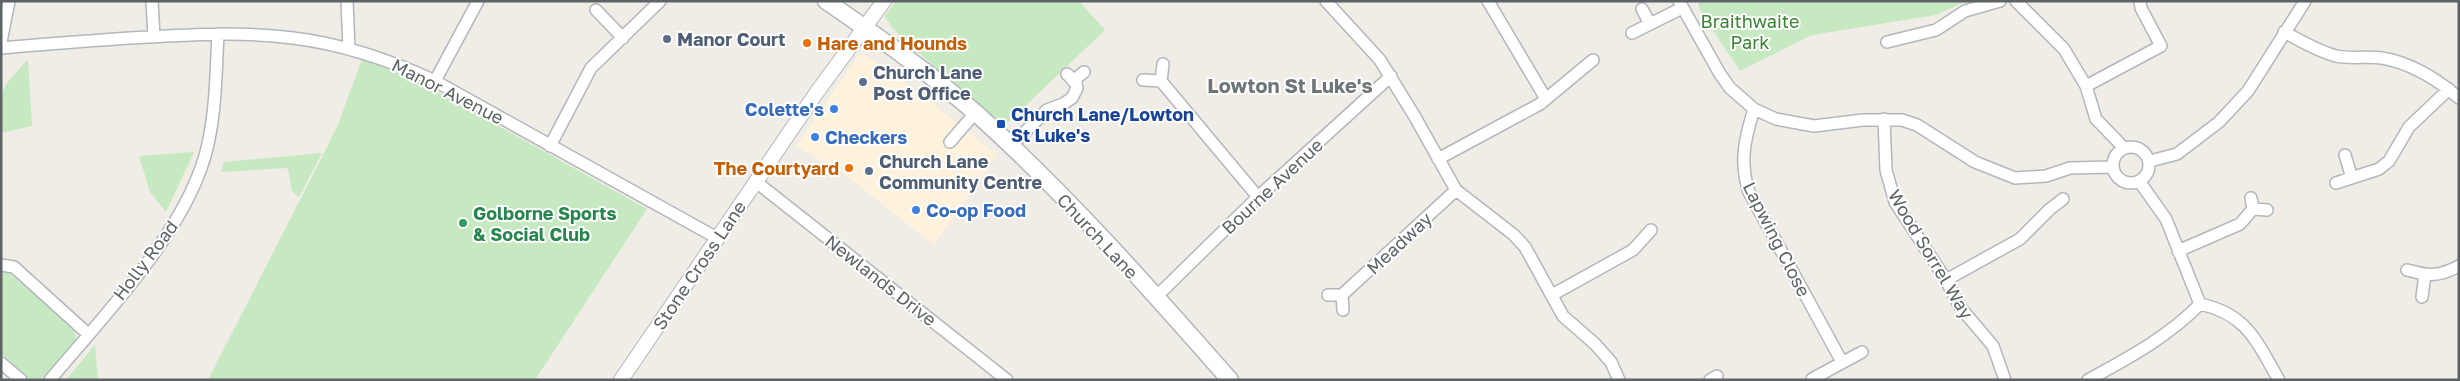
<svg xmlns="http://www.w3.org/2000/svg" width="2460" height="381" font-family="'Golos Text',sans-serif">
  <rect width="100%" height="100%" fill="#f0ece6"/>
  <path fill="#fff2dc" d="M861,52L910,86L997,155L934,245L844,174L796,146Z"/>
  <path fill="#c7e9c1" d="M896,1H1079L1105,30L1002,128L893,29L885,16Z
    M1698,1H1967L1936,15L1812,35L1740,71L1700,11Z
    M28,59L32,126L1,133V95L7,83Z
    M362,59L422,83L647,209L535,380H208L326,149L339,122Z
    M194,152L166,212L150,192L139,156Z
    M322,153L299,197L292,191L288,168L221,172L224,162Z
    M1,271H7L75,330L76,341L42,378L28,379L1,353Z
    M95,345L98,380H66Z"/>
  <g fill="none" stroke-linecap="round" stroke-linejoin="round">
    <g stroke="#b3b7bb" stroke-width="14">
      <path id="minor" d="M152,1L154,37
        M347,1L349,49
        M1326,1L1380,60L1415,117L1456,190L1514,235L1525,247L1563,316L1595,344L1611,362L1619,380
        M1488,1L1546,99
        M1679,1L1720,74L1730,88L1754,109L1776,119L1814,126L1863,120H1902L1917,125L1975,162L2015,178L2046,176L2070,168L2113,167
        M2016,1L2064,49L2086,86L2096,119L2124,148
        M1642,9L1650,24
        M596,10L623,38
        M2284,32C2301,41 2317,51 2336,56C2351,59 2367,56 2382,58C2411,63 2437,79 2459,98
        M1632,33L1682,8
        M1,42L9,1
        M1887,42L1936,30L1965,11L2000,1
        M1,48C44,44 87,41 130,38C184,35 239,31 293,38C342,44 390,60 435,81L717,238
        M1143,80L1161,81L1163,64
        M435,81L478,1
        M1073,81L1084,72
        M1161,81L1258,197
        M2086,86L2161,46L2141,8L2140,1
        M1754,109C1745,138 1739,162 1749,192L1842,362
        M1884,119L1886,170L1895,202L1946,280L1960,307L1993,346L2005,380
        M950,142L975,113
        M550,146L591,68L660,1
        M1011,146L1047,110L1063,104L1072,98L1077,88L1076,83L1067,74
        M2113 165a18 18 0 1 1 36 0a18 18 0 1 1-36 0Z
        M2345,155L2352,178
        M1438,159L1540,104L1593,60
        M2150,161L2177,154L2219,122L2248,91L2305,1
        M755,181L1007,380
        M2139,181L2166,219L2200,304
        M2336,183L2379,169L2389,161L2409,127L2449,89
        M2253,209L2267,210
        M2178,251L2240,224L2253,209L2251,198
        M1,265L14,267L88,334
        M2407,270C2429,276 2438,277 2459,266
        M1946,280L2020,239L2050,209L2063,199
        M1328,295H1342
        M1342,295L1456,190
        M1342,295L1343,310
        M1552,295L1633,250L1651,230
        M1156,297L1258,197L1391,76
        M2422,297L2425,274
        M2200,304C2247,314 2256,341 2279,380
        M1,363L21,380
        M1812,379L1862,352
        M50,380C104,315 190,228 208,144C216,108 216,71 218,34
        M1710,380L1717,376
        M2088,380C2128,358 2168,337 2200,304"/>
    </g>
    <g stroke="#b3b7bb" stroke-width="16">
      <path id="tertiary" d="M621,380L817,92L884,1"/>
    </g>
    <g stroke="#b2b7bb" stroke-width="19">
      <path id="secondary" d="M826,1C877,36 930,73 977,114C1068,196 1149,288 1230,380"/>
    </g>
    <use href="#minor" stroke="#fff" stroke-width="11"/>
    <use href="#tertiary" stroke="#fff" stroke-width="14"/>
    <use href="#secondary" stroke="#fff" stroke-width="16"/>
  </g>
  <g fill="#5c6f8a" stroke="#fff" stroke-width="2">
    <circle cx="667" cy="39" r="5"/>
    <circle cx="863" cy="82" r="5"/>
    <circle cx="869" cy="171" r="5"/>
  </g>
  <g fill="#e8710a" stroke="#fff" stroke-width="2">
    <circle cx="807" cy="43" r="5"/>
    <circle cx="849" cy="168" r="5"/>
  </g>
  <g fill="#3f7fe0" stroke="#fff" stroke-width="2">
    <circle cx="834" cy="109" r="5"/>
    <circle cx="815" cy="137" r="5"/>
    <circle cx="916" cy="210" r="5"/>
  </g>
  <rect fill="#1a4fb4" stroke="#fff" stroke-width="2" x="996" y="119" width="10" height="10" rx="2.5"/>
  <circle fill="#2e9e5b" stroke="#fff" stroke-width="2" cx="463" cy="223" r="5"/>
  <g text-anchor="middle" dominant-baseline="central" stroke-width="4" stroke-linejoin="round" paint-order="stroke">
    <g font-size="18" fill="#388330" stroke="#fff">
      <text x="1750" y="21">Braithwaite<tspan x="1750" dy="21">Park</tspan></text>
    </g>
    <g font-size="18" font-weight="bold" fill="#4e5e75" stroke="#fff" text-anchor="start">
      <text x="677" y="39">Manor Court</text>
      <text x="873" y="72">Church Lane<tspan x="873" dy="21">Post Office</tspan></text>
      <text x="879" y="161">Church Lane<tspan x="879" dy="21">Community Centre</tspan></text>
    </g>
    <g font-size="18" font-weight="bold" fill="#c56008" stroke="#fff" text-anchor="start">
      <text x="817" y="43">Hare and Hounds</text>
      <text x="839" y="168" text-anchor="end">The Courtyard</text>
    </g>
    <g font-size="18" fill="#5d6367" stroke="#fff">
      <text transform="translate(448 91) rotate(27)">Manor Avenue</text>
      <text transform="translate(1272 186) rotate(-43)">Bourne Avenue</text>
      <text transform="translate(1098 236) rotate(47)">Church Lane</text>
      <text transform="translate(1777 239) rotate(63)">Lapwing Close</text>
      <text transform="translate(1399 243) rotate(-43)">Meadway</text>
      <text transform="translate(1931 254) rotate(59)">Wood Sorrel Way</text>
      <text transform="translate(145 260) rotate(-53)">Holly Road</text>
      <text transform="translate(699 265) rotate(-56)">Stone Cross Lane</text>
      <text transform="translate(881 280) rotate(38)">Newlands Drive</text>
    </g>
    <g font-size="18" font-weight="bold" fill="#366cbe" stroke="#fff" text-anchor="start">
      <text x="824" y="109" text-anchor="end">Colette's</text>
      <text x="825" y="137">Checkers</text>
      <text x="926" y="210">Co-op Food</text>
    </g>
    <g font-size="18" font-weight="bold" fill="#164399" stroke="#fff" text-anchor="start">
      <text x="1011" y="114">Church Lane/Lowton<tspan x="1011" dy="21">St Luke's</tspan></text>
    </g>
    <g font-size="18" font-weight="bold" fill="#27864d" stroke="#fff" text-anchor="start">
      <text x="473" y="213">Golborne Sports<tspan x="473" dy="21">&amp; Social Club</tspan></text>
    </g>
    <g font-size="20" font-weight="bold" fill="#6e7579" stroke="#fff">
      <text x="1290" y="85">Lowton St Luke's</text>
    </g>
  </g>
  <rect width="2460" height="381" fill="none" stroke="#5d6367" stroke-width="5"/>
</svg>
